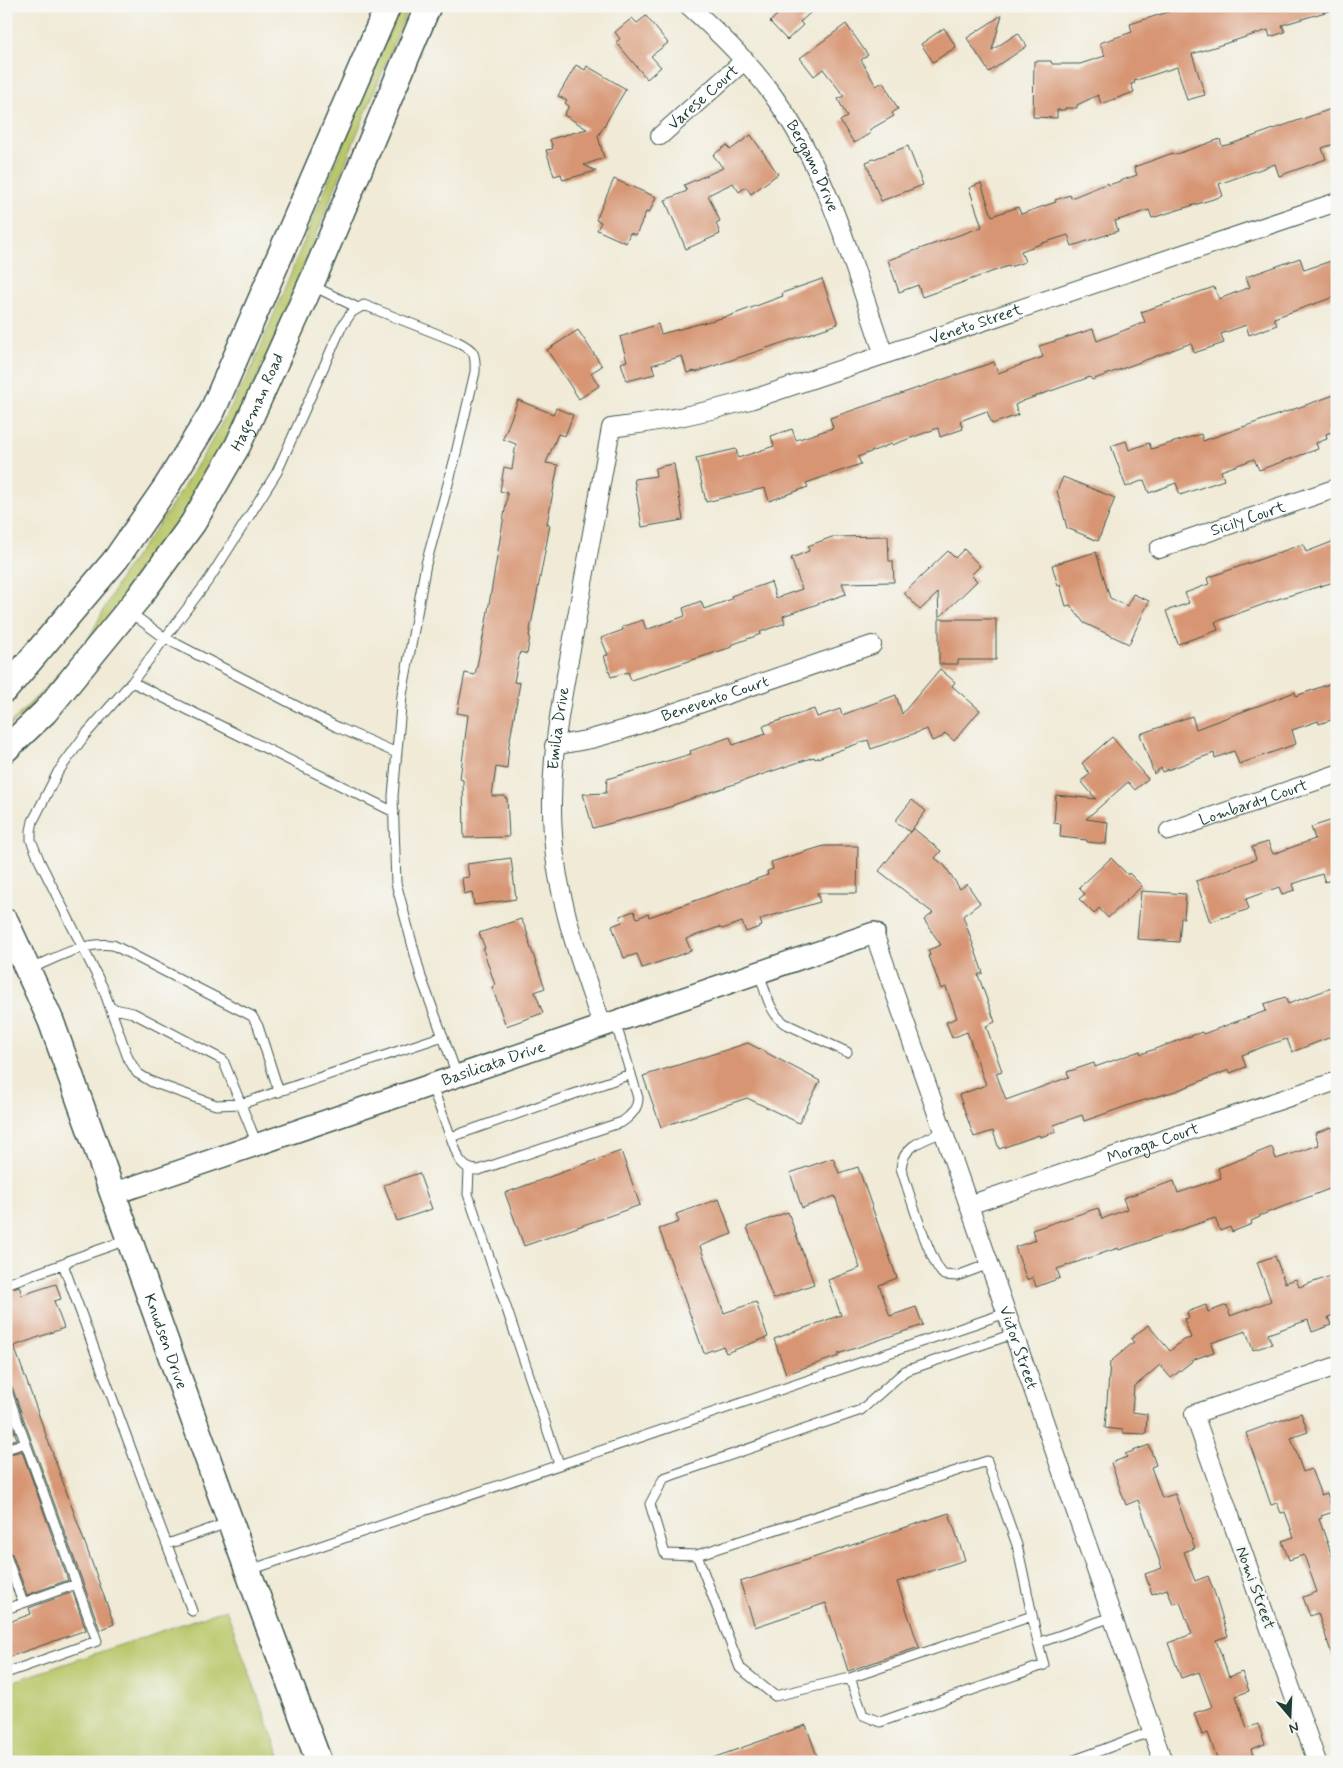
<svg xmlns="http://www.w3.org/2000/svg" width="1343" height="1768" font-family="Mynerve,sans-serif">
  <rect width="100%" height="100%" fill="#f6f6f2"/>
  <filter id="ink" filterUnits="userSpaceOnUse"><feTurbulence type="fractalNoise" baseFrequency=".02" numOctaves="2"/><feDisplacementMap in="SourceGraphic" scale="10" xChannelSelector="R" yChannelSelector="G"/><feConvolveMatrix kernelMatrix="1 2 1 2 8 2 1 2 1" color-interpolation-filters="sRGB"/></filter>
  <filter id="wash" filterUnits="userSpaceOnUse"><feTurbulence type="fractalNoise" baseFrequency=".0096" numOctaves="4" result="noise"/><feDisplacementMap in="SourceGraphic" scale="20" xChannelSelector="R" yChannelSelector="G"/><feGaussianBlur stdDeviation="1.12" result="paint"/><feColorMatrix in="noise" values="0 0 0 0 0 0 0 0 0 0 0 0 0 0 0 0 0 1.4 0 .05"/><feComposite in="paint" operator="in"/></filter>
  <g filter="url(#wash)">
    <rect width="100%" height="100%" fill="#f0ead6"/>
    <path fill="#bac76a" stroke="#6c824f" d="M400,6H409L269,351C230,438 184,524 126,599C115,613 102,626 91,639C64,671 36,702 6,731V727L41,693L75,656L88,640L122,575L169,510L209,446L252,368Z
      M226,1609L282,1762H6V1684Z"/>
    <g id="blocks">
      <path fill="#d79573" d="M771,6H818L800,22L803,25L787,40L770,22L778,14Z
        M1187,6H1212L1214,10L1226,6H1331L1332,10L1282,25L1285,32L1270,37L1268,30L1192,54L1205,95L1187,100L1177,67L1134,81L1135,83L1131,84L1134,92L1101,104L1098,95L1077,105V108H1065V110H1057V118L1033,117L1034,61H1051L1052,64H1080L1105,56L1100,43L1132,32L1130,24Z
        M1002,15L992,50L1018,33L1027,46L989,72L967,38Z
        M646,16L668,43L651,56L661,67L647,79L616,42L620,39L615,32L632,18L637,23Z
        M846,24L868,55L861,60L876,86L883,82L898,109L892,113L894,116L869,130L871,133L854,143L840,121L847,117L838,99L844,96L823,69L814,76L800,58Z
        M944,28L956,47L933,62L921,44Z
        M576,65L585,70L587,66L626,89L598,136L604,158L584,165L596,171L563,180L561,174L554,176L546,150L553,149L550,139L587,129L564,115L569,106L565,103L567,100L558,96Z
        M1331,109L1337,126V143L1322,148L1326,159L1279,176L1275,164L1219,184L1223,196L1152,218L1149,210L1115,221L1118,231L1072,246L1068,235L1046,242L1021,251L1025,262L1009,267L1008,266L922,297L918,285L899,292L888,260L982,227L969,188L981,183L992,216L1018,207L1021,214L1056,202L1055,200L1070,195L1071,198L1108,183L1109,185L1137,175L1134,167L1173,153L1174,155L1220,139L1222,146L1231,144Z
        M751,135L778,174L751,194L746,187L739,192L733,183L708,195L720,221L716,223L720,234L686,249L665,200L687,191L684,185L723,168L713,155L727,145L730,150Z
        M908,146L923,185L881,201L866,162Z
        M614,179L656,197L649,213L646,212L636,235L630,233L626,243L597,230L601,222L596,220Z
        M1300,258L1304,270L1337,259V296L1274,318L1277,325L1249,335L1246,325L1221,334L1224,343L1194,353L1191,343L1092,380L1090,377L1023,401L1015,405L1018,415L992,424L987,411L960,421L963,429L940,437L938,428L892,445L891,444L858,457L861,464L806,483L808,487L769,501L765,488L706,502L696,458L736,449L738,458L774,446L771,436L792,429L796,440L833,428L830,418L994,362L998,373L1043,357L1039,346L1093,329L1097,341L1145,322L1141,312L1214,287L1219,299L1250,287L1246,277Z
        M822,279L838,324L696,372L695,371L687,373L682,356L652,365L655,374L627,381L621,363L627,361L620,337L658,324L661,334L729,316L783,296L782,293Z
        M578,330L602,366L591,373L599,386L579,399L547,350Z
        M1337,394V430L1326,434L1327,439L1316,443L1318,449L1259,470L1254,459L1221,471L1224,480L1180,495L1176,483L1149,493L1144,480L1126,487L1111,446L1126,441L1129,450L1149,443L1151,449L1201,434L1203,441Z
        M518,400L553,414L556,408L573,415L565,436L558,434L546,463L558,465L547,524L550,525L529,636H530L527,654L520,652L514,682L520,683L509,745L507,769L496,767L492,796H505V798H507L509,837L464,838L463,780L460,779L468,715L457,713L465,673L475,675L485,628L507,498V493L500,491L504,467L512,469L516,444L503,439Z
        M674,464L683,520L642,527L634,479L656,476L655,469L662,466Z
        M1063,477L1115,498L1098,541L1067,528L1057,491Z
        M888,536L889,561H893L894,582L842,583L846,594L783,616L785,623L760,632L761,634L731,645L732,647L631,680L628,672L611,677L604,656L608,655L601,638L623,630L622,627L643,620L646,630L685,616L683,608L701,601L704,609L732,599L731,596L771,582L776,598L802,589L791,558L809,551L808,546L832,537Z
        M1337,540V581L1278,599L1215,622L1218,630L1178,644L1166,611L1189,603L1185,593L1209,584L1207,578L1303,544L1306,552Z
        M964,549L980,566L971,575L977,581L939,618L938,593L920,610L904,593L948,551L955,558Z
        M1096,552L1110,598L1127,606L1133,594L1149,601L1129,644L1084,623L1070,605L1066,606L1060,585L1058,586L1052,565Z
        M939,619H996V660H958V664H939Z
        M940,669L955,682L952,686L980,710L954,741L945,733L942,737L932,741L927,729L871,749L868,740L815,759L814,757L755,777L673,805V806L593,828L583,794L606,793L607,779L691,754L690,751L730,737L733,745L766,734L763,726L814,709L817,717L840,709L842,715L896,695L902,714Z
        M1337,681V718L1319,724L1318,721L1292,730L1296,744L1239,764L1234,751L1215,758L1214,753L1162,772L1161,768L1154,774L1140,734L1192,716L1196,729L1295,692L1296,696Z
        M1112,737L1148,779L1135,790L1128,782L1086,819L1108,822L1106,844L1087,842V840L1060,837L1061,824L1054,823L1056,795L1096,799L1081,781L1090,774L1082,763Z
        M912,800L926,811L910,832L895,821Z
        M1333,820L1337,830V878L1325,882L1322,874L1293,884L1295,890L1282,894L1279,887L1246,899L1249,909L1210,922L1196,881L1256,859L1252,847L1268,842L1273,854L1315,839L1311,827Z
        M913,828L941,851L935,858L945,866L960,889L967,884L980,903L963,916L983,973L978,975L995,1022L986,1026L1002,1071L996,1073L1006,1100L1069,1077L1067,1072L1094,1063L1095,1067L1140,1051L1141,1054L1202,1032L1203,1034L1249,1017L1266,1011L1264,1004L1285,997L1288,1004L1337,986V1032L1331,1034V1037L1292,1052L1287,1039L1268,1045L1242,1055L1246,1067L1230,1073L1229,1070L1176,1091L1135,1103L1090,1119L1084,1121L1082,1115L1054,1125L1056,1132L1040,1137L1039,1135L999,1149L993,1131L974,1137L959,1095L986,1085L967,1032L952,1038L946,1022L957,1018L946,987L941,989L929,956L930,955L928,950L941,945L924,920L933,913L879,871Z
        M824,846H858L857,893H817L820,902L760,919L762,926L746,932L742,922L722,929L719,927L686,939L691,951L642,968L637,954L624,958L612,926L622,922L620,916L634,911L637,918L648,914L649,917L768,875L767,871L773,869L771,862Z
        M511,858L516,899L474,905L472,892L464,894L462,878L469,877L467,864Z
        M1111,858L1128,875L1129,873L1142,886L1108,918L1099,908L1094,914L1079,899L1085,894L1079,888Z
        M1141,891L1186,894L1184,918H1181L1179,942L1137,939Z
        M521,919L526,929L530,943H529L545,988L535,992L543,1013L506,1026L492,987L495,985L483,949L485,948L479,933Z
        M748,1043L820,1081L799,1123L747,1098L661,1127L643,1076Z
        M1332,1127L1337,1140V1186L1259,1216L1260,1217L1251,1221L1252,1224L1232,1232L1230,1227L1220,1231L1215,1218L1119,1250L1118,1248L1057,1269L1060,1278L1036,1287L1033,1277L1027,1280L1015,1247L1036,1240L1032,1230L1098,1208L1102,1219L1127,1209L1123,1198L1174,1181L1178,1193L1221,1178L1218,1168L1272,1147L1276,1159L1319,1145L1315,1133Z
        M621,1151L640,1205L524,1246L505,1193Z
        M833,1158L839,1173L858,1167L897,1278L879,1285L890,1316L916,1307L923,1325L838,1354L839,1356L786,1374L774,1339L841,1315L828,1280L860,1268L835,1196L802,1208L790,1173Z
        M419,1173L432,1209L397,1221L384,1185Z
        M719,1199L732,1234L700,1246L724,1313L756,1302L768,1337L726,1353L723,1346L704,1353L659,1229L679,1222L676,1214Z
        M788,1212L814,1284L773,1299L747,1227Z
        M1275,1256L1285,1283L1296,1279L1299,1287L1337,1274V1314L1328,1317L1331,1325L1312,1332L1308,1320L1268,1334L1272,1344L1253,1350L1246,1331L1211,1343L1214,1352L1195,1359L1171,1378L1160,1365L1134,1387L1132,1412L1147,1414L1146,1434L1123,1433V1430L1105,1428L1110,1362L1134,1342L1131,1339L1148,1325L1170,1351L1183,1340L1191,1338L1184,1319L1189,1318L1187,1312L1206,1305L1208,1312L1227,1305L1230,1316L1271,1301L1257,1262Z
        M56,1284L61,1299L54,1301L64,1328L14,1346L114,1624L100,1630L12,1387L6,1383V1290L19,1286L22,1295Z
        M6,1408L17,1439L6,1442Z
        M1301,1413L1308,1432L1291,1438L1303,1472L1311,1469L1321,1495L1327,1493L1333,1512L1321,1516L1322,1518L1319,1519L1337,1570V1661H1334L1318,1613L1310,1616L1303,1597L1317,1592L1304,1555L1289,1560L1282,1541L1294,1537L1285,1512L1281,1513L1277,1503L1271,1505L1246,1433Z
        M1149,1445L1156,1465L1151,1467L1162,1498L1175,1494L1195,1548L1184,1552L1195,1581L1208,1576L1216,1597L1228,1636L1216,1640L1229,1677L1242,1672L1249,1691L1236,1696L1247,1728L1258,1724L1265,1744L1251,1749L1255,1762H1218L1208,1733L1202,1735L1194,1713L1212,1707L1199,1672L1181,1678L1168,1643L1192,1634L1180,1602L1173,1604L1167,1589L1152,1594L1145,1574L1162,1568L1138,1500L1126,1505L1111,1463L1127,1457L1125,1454Z
        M22,1451L68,1580L27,1595L12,1554L6,1550V1455Z
        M949,1513L965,1560L897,1582L919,1647L848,1671L826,1603L755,1627L740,1582Z
        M73,1592L86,1630L6,1658V1623L31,1614L29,1608Z
        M806,1725L819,1762H707V1760Z"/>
    </g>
  </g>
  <g filter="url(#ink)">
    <use href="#blocks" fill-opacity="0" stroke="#3e574c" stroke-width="1"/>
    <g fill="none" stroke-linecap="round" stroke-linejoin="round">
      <g stroke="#3e574c" stroke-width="11">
        <path id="service" d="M311,285L358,308
          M128,611L165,638L337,727L397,753
          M132,682L394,812
          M30,969C56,958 84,941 113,945L252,1016L258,1026L279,1092
          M759,972C765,990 769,1012 784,1023L847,1052
          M110,1008L133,1013L223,1060L257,1144
          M443,1036L241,1104L216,1105L152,1082L137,1073L128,1058L103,988L40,862L31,840V831L33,821L58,772L85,735L132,682L210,578L277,472L341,328L352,312L364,305L458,342C474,350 476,353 475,372L454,462L426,564L402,695L393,796L396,883L421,977L457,1075
          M431,1084L459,1159C465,1167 469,1170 479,1170L622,1122C631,1116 638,1109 638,1098L615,1021
          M943,1132C924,1140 903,1145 901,1168C908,1189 930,1264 944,1275L957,1276L989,1264
          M451,1137L631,1074
          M469,1169L468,1194L559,1464
          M127,1240L70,1260L66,1263L64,1267L137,1465L192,1611
          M6,1284L66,1263
          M6,1389L97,1641L6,1673
          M6,1449L25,1443
          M168,1544L230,1522
          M697,1555L665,1554L650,1504L664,1478L861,1410L905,1371L1013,1334
          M6,1556L23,1603L6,1609
          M250,1570L1006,1313
          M23,1603L76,1584
          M1032,1616L850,1678L863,1715L880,1722L1044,1665L1038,1643
          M850,1678L775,1696L740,1668L697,1555L987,1461L1017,1545L1038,1643L1112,1617
          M1069,1762L1094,1753
          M1098,1762L1094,1753L1152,1731"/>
      </g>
      <g stroke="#3e574c" stroke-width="20">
        <g id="minor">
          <path id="s1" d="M689,6C719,33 748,61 772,94C829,172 853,266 884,355"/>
          <path id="s2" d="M660,136L745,60"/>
          <path id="s3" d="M1159,549L1337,488"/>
          <path id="s4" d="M554,746L591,739L623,730L872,645"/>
          <path id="s5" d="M1169,831L1337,774"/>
          <path id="s6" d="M874,933L1163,1762"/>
          <path id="s7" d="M602,1025C581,963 557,901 553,835C548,764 561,702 574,633C586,564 599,496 611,428C659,422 704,413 750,400L1337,202"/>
          <path id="s8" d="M969,1205L1337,1081"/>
          <path d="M1317,1762L1194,1414L1337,1366"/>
        </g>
      </g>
      <g stroke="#3e574c" stroke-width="24">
        <g id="tertiary">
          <path id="s9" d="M113,1194L874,933"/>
        </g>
      </g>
      <g stroke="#3e574c" stroke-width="28">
        <g id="secondary">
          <path d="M6,689L116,559L166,487L212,412L388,6"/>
          <path id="s10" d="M6,749L45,712L139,597L193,523L238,445L315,275L428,6"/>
          <path id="s11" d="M6,922L51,1021L248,1571L319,1762"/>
        </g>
      </g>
      <use href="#service" stroke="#fff" stroke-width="9"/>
      <use href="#minor" stroke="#fff" stroke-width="18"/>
      <use href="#tertiary" stroke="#fff" stroke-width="21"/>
      <use href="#secondary" stroke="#fff" stroke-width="25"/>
    </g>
  </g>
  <g text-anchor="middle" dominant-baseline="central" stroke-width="5" stroke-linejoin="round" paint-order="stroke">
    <g font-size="16" fill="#1f3d34" stroke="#f6f6f2">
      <text stroke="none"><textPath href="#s2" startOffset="58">Varese Court</textPath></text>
      <text stroke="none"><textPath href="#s1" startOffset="204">Bergamo Drive</textPath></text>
      <text stroke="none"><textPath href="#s7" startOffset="989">Veneto Street</textPath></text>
      <text stroke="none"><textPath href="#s10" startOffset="431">Hageman Road</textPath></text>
      <text stroke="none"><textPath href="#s3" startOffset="94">Sicily Court</textPath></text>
      <text stroke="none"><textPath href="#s4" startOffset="168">Benevento Court</textPath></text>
      <text stroke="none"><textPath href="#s7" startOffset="304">Emilia Drive</textPath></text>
      <text stroke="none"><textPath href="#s5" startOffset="89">Lombardy Court</textPath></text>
      <text stroke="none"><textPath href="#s9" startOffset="402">Basilicata Drive</textPath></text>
      <text stroke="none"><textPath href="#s8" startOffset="194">Moraga Court</textPath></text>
      <text stroke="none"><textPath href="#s11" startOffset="449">Knudsen Drive</textPath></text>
      <text stroke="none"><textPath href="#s6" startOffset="439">Victor Street</textPath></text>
      <text transform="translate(1255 1588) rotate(70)">Nomi Street</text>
    </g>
  </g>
  <rect width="1343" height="1768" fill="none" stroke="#f6f6f2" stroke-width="25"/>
  <g transform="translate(1290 1716) rotate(161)" stroke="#f6f6f2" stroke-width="4" paint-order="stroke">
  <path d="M0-4L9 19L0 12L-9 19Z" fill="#1f3d34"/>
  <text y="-8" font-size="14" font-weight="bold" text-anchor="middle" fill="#1f3d34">N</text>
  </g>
</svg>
